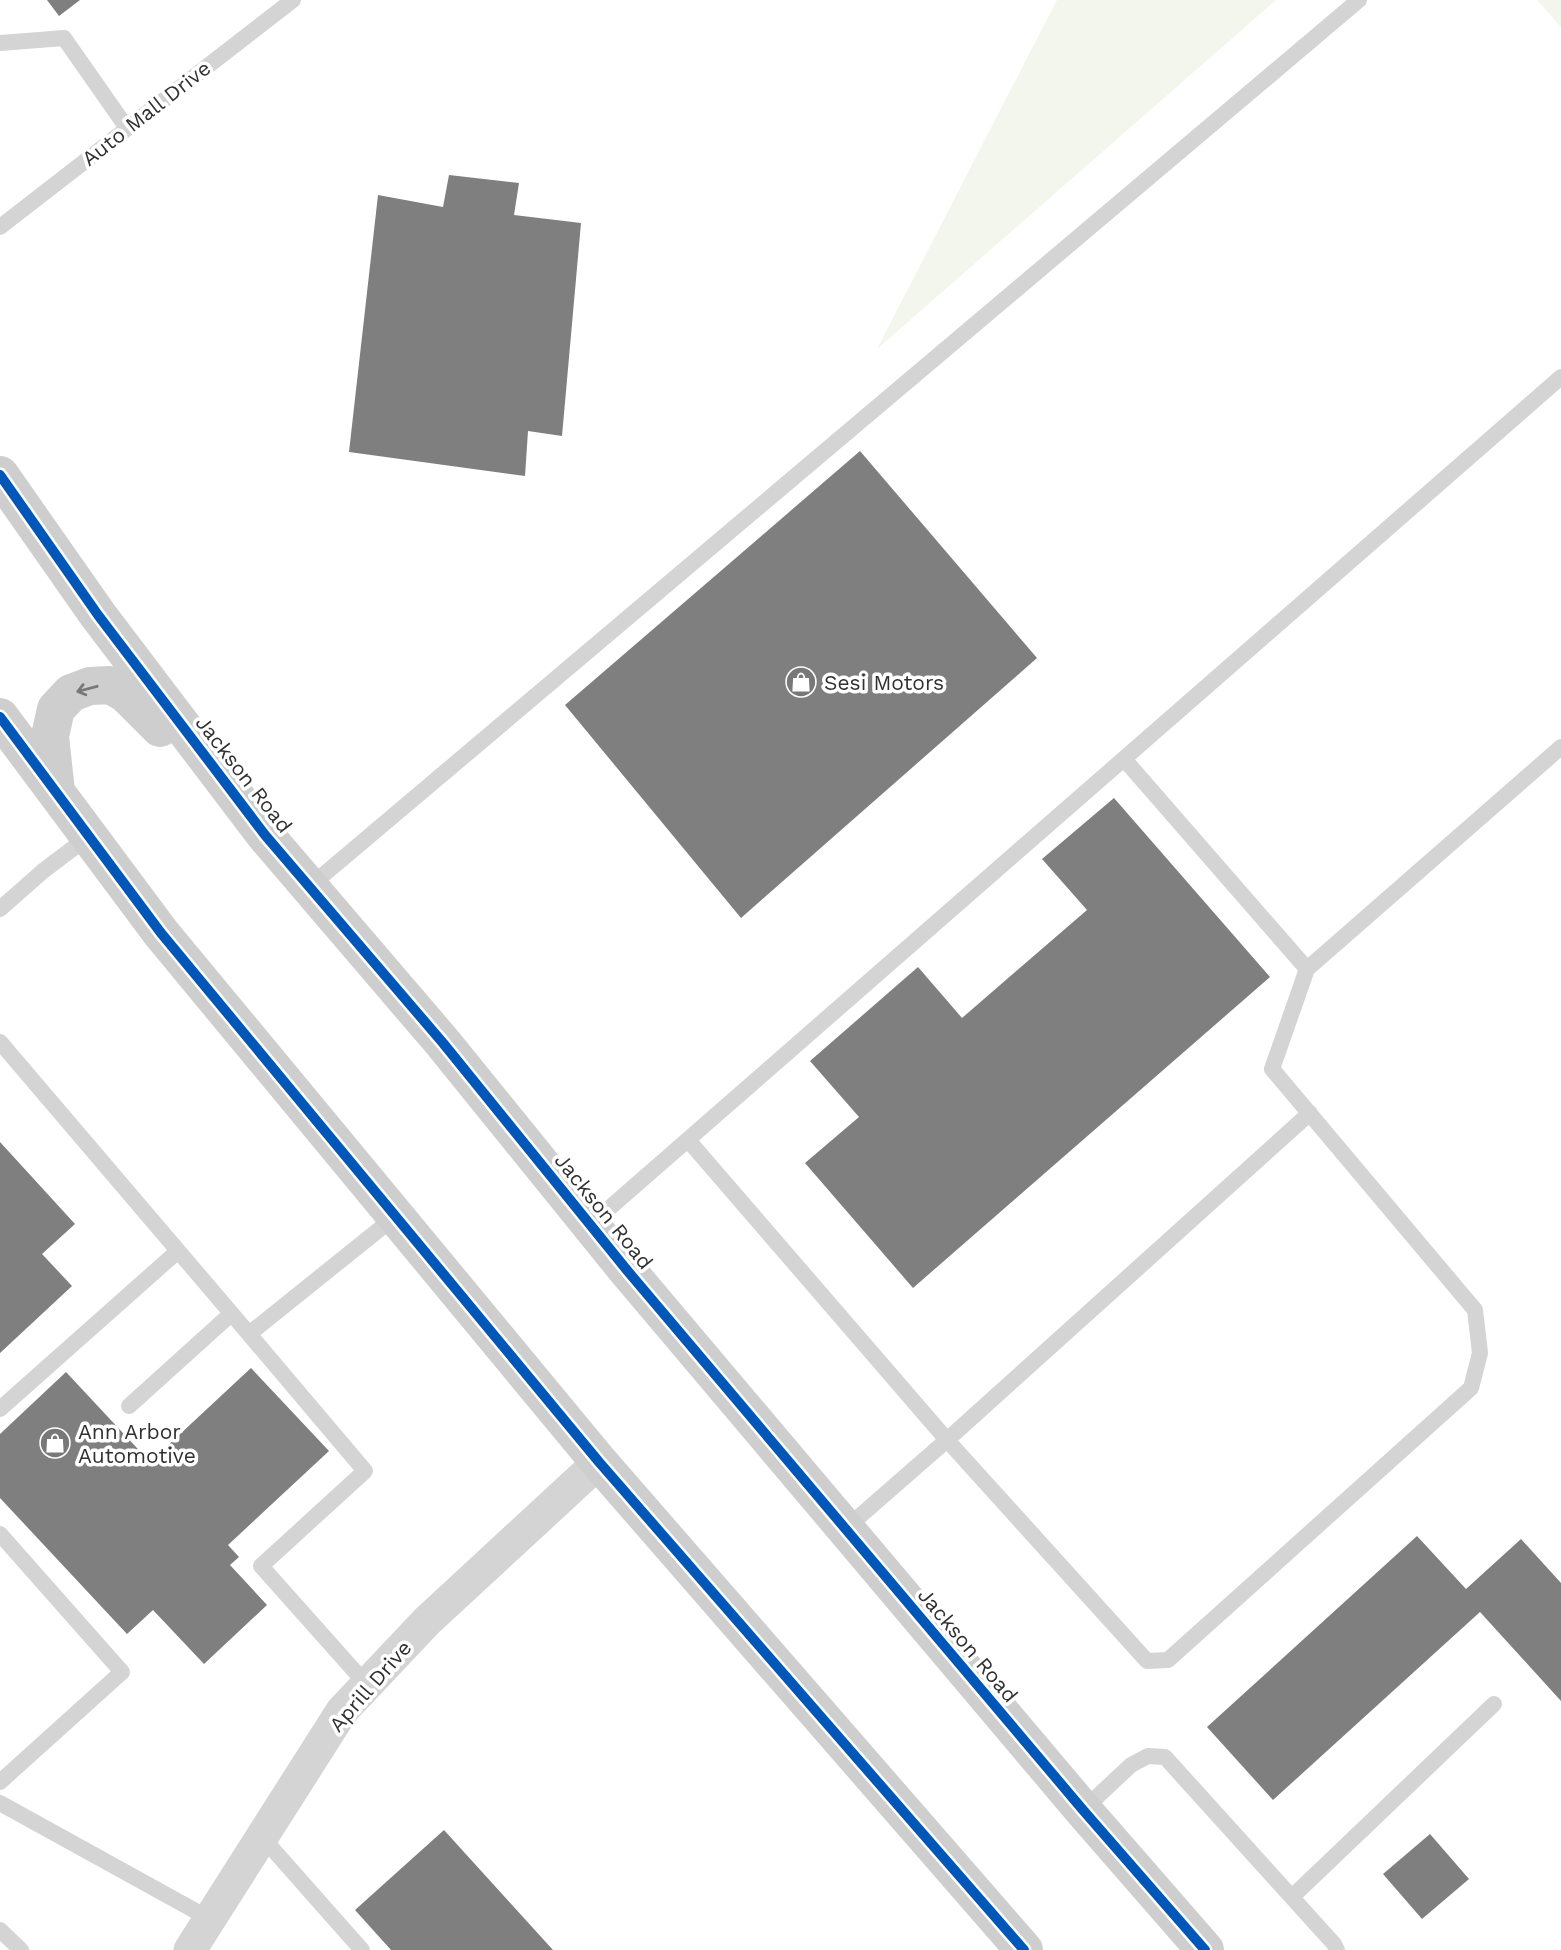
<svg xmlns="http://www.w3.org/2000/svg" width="1561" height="1950" font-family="'Work Sans',sans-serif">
  <rect width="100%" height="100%" fill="#fff"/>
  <path fill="#f3f6ec" d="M1057,0H1276L877,349Z
    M1537,0H1561V27Z"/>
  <path fill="#7f7f7f" d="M47,0H80L59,16Z
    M449,175L519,183L514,215L581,223L562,436L528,431L525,476L349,452L378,195L443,207Z
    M860,451L1037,658L741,918L565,705Z
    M1114,798L1270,977L913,1288L805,1163L859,1117L810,1061L918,967L962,1018L1087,910L1042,859Z
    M0,1142L75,1224L42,1254L72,1286L0,1353Z
    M251,1368L329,1451L228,1545L239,1557L230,1565L267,1605L204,1664L153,1610L127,1634L0,1498V1434L66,1372L150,1462Z
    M1417,1536L1466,1589L1521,1539L1561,1583V1701L1480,1612L1273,1800L1207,1727Z
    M444,1830L553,1950H391L355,1910Z
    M1430,1834L1469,1879L1422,1919L1383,1874Z"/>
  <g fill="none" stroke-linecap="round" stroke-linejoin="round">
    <path stroke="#d4d4d4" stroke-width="16" d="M0,43L64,38L127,128
      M0,227L293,0
      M1124,759L1307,969
      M309,887L1359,0
      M0,909L43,871L88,837
      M0,1042L249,1334L396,1216
      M688,1140L947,1440L1310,1113
      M590,1225L1561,377
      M249,1334L365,1471L261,1566L367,1685
      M129,1406L231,1314
      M0,1409L178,1251
      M845,1529L947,1440L1147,1661L1168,1660L1471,1388L1480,1353L1475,1310L1272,1069L1307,969L1561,747
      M0,1534L122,1672L0,1782
      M0,1803L210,1919
      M1083,1810L1131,1765L1148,1756L1165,1757L1334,1944L1337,1950
      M262,1837L362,1950
      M1293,1896L1494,1704
      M0,1930L21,1950"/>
    <path stroke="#d4d4d4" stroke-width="33" d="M190,1950L342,1711L427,1621L599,1462"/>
    <path stroke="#cecece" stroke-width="38" d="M0,475L98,615L265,835L443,1043L626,1269L1083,1810L1205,1950
      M0,717L161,933L599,1462L1024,1950
      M56,792L50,736L56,709L71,693L90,686L110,685L126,694L160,728"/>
    <g stroke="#fff" stroke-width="15">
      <path id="cycleway" d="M0,475L98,615L265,835L443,1043L626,1269L1083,1810L1205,1950
        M0,717L161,933L599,1462L1024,1950"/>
    </g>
    <use href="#cycleway" stroke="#0057b8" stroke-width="10"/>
  </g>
  <defs><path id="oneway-shaft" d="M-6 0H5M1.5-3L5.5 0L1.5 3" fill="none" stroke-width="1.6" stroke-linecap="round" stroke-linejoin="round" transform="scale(1.75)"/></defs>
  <use stroke="#777" href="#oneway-shaft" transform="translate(87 689) rotate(165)"/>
  <defs>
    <g id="shop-disc" transform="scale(1.575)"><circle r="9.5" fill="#787878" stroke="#fff"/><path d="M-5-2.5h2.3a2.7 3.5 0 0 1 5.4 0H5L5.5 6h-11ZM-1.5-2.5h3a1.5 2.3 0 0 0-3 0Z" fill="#fff"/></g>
  </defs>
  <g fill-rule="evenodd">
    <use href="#shop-disc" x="801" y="682"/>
    <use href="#shop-disc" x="55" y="1443"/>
  </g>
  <g text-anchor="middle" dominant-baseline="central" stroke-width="7" stroke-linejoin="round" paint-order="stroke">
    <g font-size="21" fill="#303030" stroke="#fff">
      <text transform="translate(146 113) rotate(-38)">Auto Mall Drive</text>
      <text transform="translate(244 774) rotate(52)">Jackson Road</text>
      <text transform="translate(604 1211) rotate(51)">Jackson Road</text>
      <text transform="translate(968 1645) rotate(50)">Jackson Road</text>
      <text transform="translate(370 1686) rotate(-49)">Aprill Drive</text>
    </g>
    <g font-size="21" fill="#303030" stroke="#fff" text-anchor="start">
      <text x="824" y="682">Sesi Motors</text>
      <text x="78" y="1431">Ann Arbor<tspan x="78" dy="24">Automotive</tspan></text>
    </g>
  </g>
</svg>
